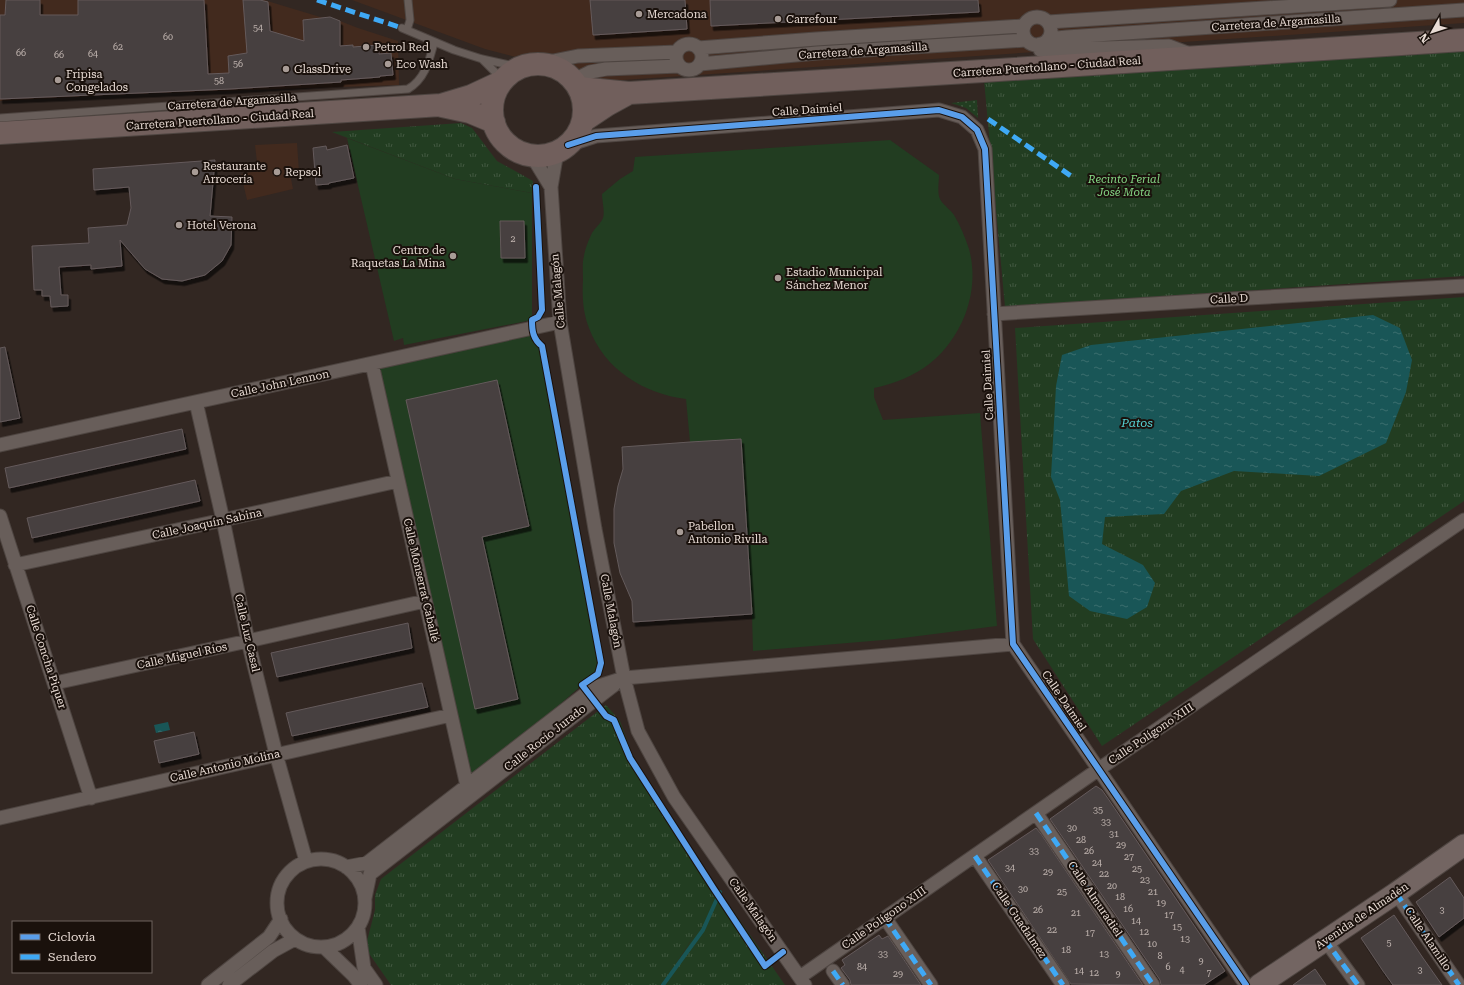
<svg xmlns="http://www.w3.org/2000/svg" width="1464" height="985" font-family="'Roboto Serif',serif">
  <defs>
    <pattern id="grass-dots" width="8" height="8" patternUnits="userSpaceOnUse"><rect width="8" height="8" fill="#223d21"/><path d="M2 2h.1M6 6h.1" fill="none" stroke="#425840" stroke-width="1.8" stroke-linecap="round"/></pattern>
    <pattern id="park-tufts" width="24" height="20" patternUnits="userSpaceOnUse"><rect width="24" height="20" fill="#223d21"/><path d="M3 7l-1-3M5 7V3M7 7l1-3M15 17l-1-3M17 17v-4M19 17l1-3" fill="none" stroke="#425840"/></pattern>
    <pattern id="water-ripples" width="26" height="14" patternUnits="userSpaceOnUse"><rect width="26" height="14" fill="#195657"/><path d="M2 4q2-2 4 0t4 0M15 11q2-2 4 0t4 0" fill="none" stroke="#3a6e6e"/></pattern>
    <filter id="shadow"><feDropShadow dx="2.5" dy="4.5" stdDeviation="0" flood-color="#0009"/></filter>
  </defs>
  <rect width="100%" height="100%" fill="#322722"/>
  <path fill="#422a1e" d="M0,0H264L340,23V21L358,28L398,41L399,85L131,94L0,101Z
    M352,0H1464V23L593,82L561,69L485,49Z
    M297,143L299,172L290,174L293,189L247,200L241,174L258,171L255,145Z"/>
  <path fill="url(#grass-dots)" d="M977,100L978,118L966,108L951,103Z"/>
  <path fill="url(#park-tufts)" d="M1464,50V276L1005,307L984,80Z
    M461,123L472,128L497,161L533,181L532,193L455,179L332,132Z
    M1464,297V501L1102,746L1033,639L1015,328Z
    M606,705L620,721L636,765L720,892L785,985H664L699,927L663,985H391L368,952L367,941L375,910V895L381,879Z"/>
  <path fill="#223d21" d="M347,138L455,179L532,193V320L404,345L403,338L394,341Z
    M890,140L939,175C939,181 937,193 940,199C943,205 950,209 954,215C960,225 965,237 969,249C975,271 973,294 965,315C948,357 917,379 874,388V397L883,420L980,413L997,626L895,639L753,651L752,614L633,622L632,601L620,573L614,543V509L618,486L623,469L622,447L690,442L686,399C644,394 604,369 589,328C583,313 582,296 583,280C583,272 582,263 584,256C585,249 589,239 592,233C595,228 601,223 603,218C605,212 602,200 602,194L620,179L633,171L635,157Z
    M532,328L536,341L542,346L601,663L598,674L582,685L467,786L372,364Z"/>
  <path fill="url(#water-ripples)" d="M1373,315L1400,328L1412,360L1406,392L1386,443L1319,476L1234,471L1181,491L1164,514L1105,517L1102,544L1143,565L1155,583L1147,607L1127,619L1090,611L1069,596L1060,500L1051,477L1056,386L1062,355L1091,345Z
    M168,722L170,730L156,733L154,725Z"/>
  <g fill="none" stroke-linecap="round" stroke-linejoin="round">
    <path stroke="#195657" stroke-width="4" d="M663,985L703,930L720,892"/>
  </g>
  <path fill="#473f3f" stroke="#645a5b" filter="url(#shadow)" d="M6,0H40V15H78V0H204L208,74L229,73L228,56L247,53L243,0H260L268,2L270,31L304,41L303,20L330,17L340,21V46L353,45V47L378,45L379,54L391,53L393,75L380,76V77L341,80V82L230,89L0,99V15H5Z
    M590,0H685L687,29L593,35Z
    M710,0H978L979,12L711,26Z
    M347,145L354,178L329,183V184L316,185L313,148L326,146L327,150Z
    M215,160L210,216L232,217L231,245L222,261L205,275L182,281L162,279L145,269L120,240L122,266L91,269V265L59,267L61,295H68V306L51,307L50,296H42V290H34L32,246L89,243L88,228L127,225L131,208L129,187L94,190L93,169Z
    M500,221H524L525,258H501Z
    M5,347L20,418L0,422V348Z
    M497,380L529,526L482,537L518,699L475,709L406,400Z
    M182,429L186,449L9,488L5,468Z
    M741,439L752,614L633,622L632,601L620,573L614,543V509L618,486L623,469L622,447L690,442Z
    M195,480L200,501L32,538L27,518Z
    M408,623L412,648L277,677L271,653Z
    M422,683L428,707L292,736L286,713Z
    M194,732L199,754L159,763L154,741Z
    M1096,786L1102,790L1109,800L1225,971L1204,985H1161L1160,980L1050,819Z
    M1036,828L1041,834L1143,985L1071,984L988,860Z
    M1450,877L1464,898V918L1439,937L1416,902Z
    M1394,915L1423,958L1442,985H1393L1383,971L1361,938Z
    M879,935L882,939L888,936L921,985H851L850,980L841,968L845,965L842,960Z
    M1315,969L1326,985H1293Z"/>
  <g fill="none" stroke-linecap="round" stroke-linejoin="round">
    <g stroke="#4e4541" stroke-width="9">
      <path id="lane" d="M402,28L454,50L482,59L519,67
        M407,30L410,20L408,0
        M482,59L501,78
        M0,118L408,89C425,79 429,61 434,43"/>
    </g>
    <g stroke="#4e4541" stroke-width="15">
      <path id="street" d="M1023 31a14 14 0 1 1 28 0a14 14 0 1 1-28 0Z
        M1048,22L1390,0
        M1048,39L1067,37L1464,10
        M676 57a13 13 0 1 1 26 0a13 13 0 1 1-26 0Z
        M1040,44V50L1169,46L1190,54
        M698,48L816,39L1023,26
        M543,63L578,56L677,52
        M700,64L817,53L1026,40
        M574,80L590,72L606,69L679,66
        M568,145L596,136L939,110L962,117L977,130L985,149L1013,644L1246,985
        M557,152L551,187L560,322L595,529L624,678L638,731L674,797L805,985
        M532,156L551,187
        M994,314L1231,299L1464,286
        M372,364L467,786L473,794
        M196,402L223,520L248,641L276,754L306,861
        M0,445L560,322
        M0,516L91,798
        M15,565L223,520L398,481
        M55,683L248,641L425,601
        M1036,813L1153,985
        M0,818L451,715
        M975,856L1063,985
        M277 903a44 44 0 1 1 88 0a44 44 0 1 1-88 0Z
        M346,867L367,863L593,688L624,678L1013,644
        M1396,893L1459,985
        M365,898L370,874L614,685
        M885,918L931,985
        M358,927L364,968L376,985
        M1325,940L1358,985
        M324,947L353,975L361,985
        M833,971L843,985
        M800,977L1099,769L1464,520
        M208,985L269,937L281,919
        M229,985L273,951L295,939"/>
    </g>
    <g stroke="#4e4541" stroke-width="23">
      <path id="primary" d="M1259,985L1396,893L1464,845"/>
    </g>
    <g stroke="#4e4541" stroke-width="24">
      <path id="highway" d="M492 110a46 46 0 1 1 92 0a46 46 0 1 1-92 0Z
        M579,88L629,93L983,71L1464,40
        M442,106L470,112L494,122
        M583,121L607,105L629,93
        M0,133L441,105L471,96L501,82"/>
    </g>
    <use href="#lane" stroke="#685e5a" stroke-width="7"/>
    <use href="#street" stroke="#685e5a" stroke-width="13"/>
    <use href="#primary" stroke="#736562" stroke-width="21"/>
    <use href="#highway" stroke="#715f5c" stroke-width="22"/>
    <path stroke="#3fa9f5" stroke-width="5" stroke-dasharray="10 5" stroke-linecap="butt" d="M317,0L402,28
      M988,119L1074,178
      M1036,813L1153,985
      M975,856L1063,985
      M1396,893L1459,985
      M885,918L931,985
      M1325,940L1358,985
      M833,971L843,985"/>
    <g stroke="#1a110c" stroke-width="8">
      <path id="cycleway" d="M568,145L596,136L939,110L962,117L977,130L985,149L1013,644L1246,985
        M536,187L542,310L538,317L532,320C532,331 533,339 542,346L601,663L598,674L582,685L606,716L614,720L630,758L714,889L765,966L783,952"/>
    </g>
    <use href="#cycleway" stroke="#5a9eea" stroke-width="6"/>
  </g>
  <g fill="#a89c96" stroke="#1a110c" stroke-width="1.5">
    <circle cx="639" cy="14" r="4"/>
    <circle cx="778" cy="19" r="4"/>
    <circle cx="366" cy="47" r="4"/>
    <circle cx="388" cy="64" r="4"/>
    <circle cx="286" cy="69" r="4"/>
    <circle cx="58" cy="80" r="4"/>
    <circle cx="195" cy="172" r="4"/>
    <circle cx="277" cy="172" r="4"/>
    <circle cx="179" cy="225" r="4"/>
    <circle cx="453" cy="256" r="4"/>
    <circle cx="778" cy="278" r="4"/>
    <circle cx="680" cy="532" r="4"/>
  </g>
  <g text-anchor="middle" dominant-baseline="central" stroke-width="4" stroke-linejoin="round" paint-order="stroke">
    <g font-size="9" fill="#c0b4af">
      <text x="258" y="28">54</text>
      <text x="168" y="37">60</text>
      <text x="118" y="47">62</text>
      <text x="21" y="53">66</text>
      <text x="93" y="54">64</text>
      <text x="59" y="55">66</text>
      <text x="238" y="64">56</text>
      <text x="219" y="81">58</text>
      <text x="513" y="239">2</text>
      <text x="1098" y="810">35</text>
      <text x="1106" y="822">33</text>
      <text x="1072" y="828">30</text>
      <text x="1114" y="834">31</text>
      <text x="1081" y="840">28</text>
      <text x="1121" y="845">29</text>
      <text x="1034" y="851">33</text>
      <text x="1089" y="851">26</text>
      <text x="1129" y="857">27</text>
      <text x="1097" y="863">24</text>
      <text x="1010" y="868">34</text>
      <text x="1137" y="869">25</text>
      <text x="1048" y="872">29</text>
      <text x="1104" y="874">22</text>
      <text x="1145" y="880">23</text>
      <text x="1112" y="886">20</text>
      <text x="1023" y="889">30</text>
      <text x="1062" y="892">25</text>
      <text x="1153" y="892">21</text>
      <text x="1120" y="897">18</text>
      <text x="1161" y="903">19</text>
      <text x="1128" y="909">16</text>
      <text x="1038" y="910">26</text>
      <text x="1442" y="910">3</text>
      <text x="1076" y="913">21</text>
      <text x="1169" y="915">17</text>
      <text x="1136" y="921">14</text>
      <text x="1177" y="927">15</text>
      <text x="1052" y="930">22</text>
      <text x="1144" y="932">12</text>
      <text x="1090" y="933">17</text>
      <text x="1185" y="939">13</text>
      <text x="1389" y="943">5</text>
      <text x="1152" y="944">10</text>
      <text x="1066" y="950">18</text>
      <text x="883" y="954">33</text>
      <text x="1104" y="954">13</text>
      <text x="1160" y="956">8</text>
      <text x="1201" y="961">9</text>
      <text x="862" y="967">84</text>
      <text x="1168" y="967">6</text>
      <text x="1182" y="970">4</text>
      <text x="1420" y="970">3</text>
      <text x="1079" y="971">14</text>
      <text x="1094" y="973">12</text>
      <text x="1209" y="973">7</text>
      <text x="898" y="974">29</text>
      <text x="1118" y="974">9</text>
    </g>
    <g font-size="11" fill="#e8dbd4" stroke="#1a110c" text-anchor="start">
      <text x="647" y="14">Mercadona</text>
      <text x="786" y="19">Carrefour</text>
      <text x="374" y="47">Petrol Red</text>
      <text x="396" y="64">Eco Wash</text>
      <text x="294" y="69">GlassDrive</text>
      <text x="66" y="74">Fripisa<tspan x="66" dy="13">Congelados</tspan></text>
      <text x="203" y="166">Restaurante<tspan x="203" dy="13">Arrocería</tspan></text>
      <text x="285" y="172">Repsol</text>
      <text x="187" y="225">Hotel Verona</text>
      <text x="445" y="250" text-anchor="end">Centro de<tspan x="445" dy="13">Raquetas La Mina</tspan></text>
      <text x="786" y="272">Estadio Municipal<tspan x="786" dy="13">Sánchez Menor</tspan></text>
      <text x="688" y="526">Pabellon<tspan x="688" dy="13">Antonio Rivilla</tspan></text>
    </g>
    <g font-size="11" fill="#e8dbd4" stroke="#1a110c">
      <text transform="translate(1276 23) rotate(-4)">Carretera de Argamasilla</text>
      <text transform="translate(863 51) rotate(-4)">Carretera de Argamasilla</text>
      <text transform="translate(1047 67) rotate(-4)">Carretera Puertollano - Ciudad Real</text>
      <text transform="translate(232 102) rotate(-4)">Carretera de Argamasilla</text>
      <text transform="translate(807 110) rotate(-4)">Calle Daimiel</text>
      <text transform="translate(220 120) rotate(-4)">Carretera Puertollano - Ciudad Real</text>
      <text transform="translate(558 291) rotate(-95)">Calle Malagón</text>
      <text transform="translate(1229 299) rotate(-3)">Calle D</text>
      <text transform="translate(280 384) rotate(-12)">Calle John Lennon</text>
      <text transform="translate(988 385) rotate(-93)">Calle Daimiel</text>
      <text transform="translate(207 524) rotate(-12)">Calle Joaquín Sabina</text>
      <text transform="translate(421 580) rotate(77)">Calle Monserrat Caballé</text>
      <text transform="translate(611 611) rotate(79)">Calle Malagón</text>
      <text transform="translate(247 633) rotate(77)">Calle Luz Casal</text>
      <text transform="translate(182 656) rotate(-12)">Calle Miguel Ríos</text>
      <text transform="translate(46 657) rotate(72)">Calle Concha Piquer</text>
      <text transform="translate(1064 701) rotate(56)">Calle Daimiel</text>
      <text transform="translate(1151 734) rotate(-34)">Calle Polígono XIII</text>
      <text transform="translate(545 738) rotate(-38)">Calle Rocío Jurado</text>
      <text transform="translate(225 766) rotate(-13)">Calle Antonio Molina</text>
      <text transform="translate(1095 899) rotate(56)">Calle Almuradiel</text>
      <text transform="translate(753 910) rotate(55)">Calle Malagón</text>
      <text transform="translate(1362 916) rotate(-34)">Avenida de Almadén</text>
      <text transform="translate(884 918) rotate(-35)">Calle Polígono XIII</text>
      <text transform="translate(1019 920) rotate(56)">Calle Guadalmez</text>
      <text transform="translate(1428 939) rotate(56)">Calle Alamillo</text>
    </g>
    <g font-size="11" font-style="italic" fill="#84d684" stroke="#1a110c">
      <text x="1124" y="179">Recinto Ferial<tspan x="1124" dy="13">José Mota</tspan></text>
    </g>
    <g font-size="12" font-style="italic" fill="#56d4d6" stroke="#1a110c">
      <text x="1137" y="423">Patos</text>
    </g>
  </g>
  <rect x="12" y="921" width="140" height="52" fill="#1a110c" stroke="#6c625c"/>
  <rect x="20" y="934" width="20" height="6" fill="#5a9eea" stroke="#6c625c"/>
  <text x="48" y="941" font-size="12" fill="#e8dbd4">Ciclovía</text>
  <rect x="20" y="954" width="20" height="6" fill="#3fa9f5" stroke="#6c625c"/>
  <text x="48" y="961" font-size="12" fill="#e8dbd4">Sendero</text>
  <g transform="translate(1432 32) rotate(231)" stroke="#1a110c" stroke-width="3" paint-order="stroke">
  <path d="M0-3L7 15L0 10L-7 15Z" fill="#e8dbd4"/>
  <text y="-6" font-size="11" font-weight="bold" text-anchor="middle" fill="#e8dbd4">N</text>
  </g>
</svg>
